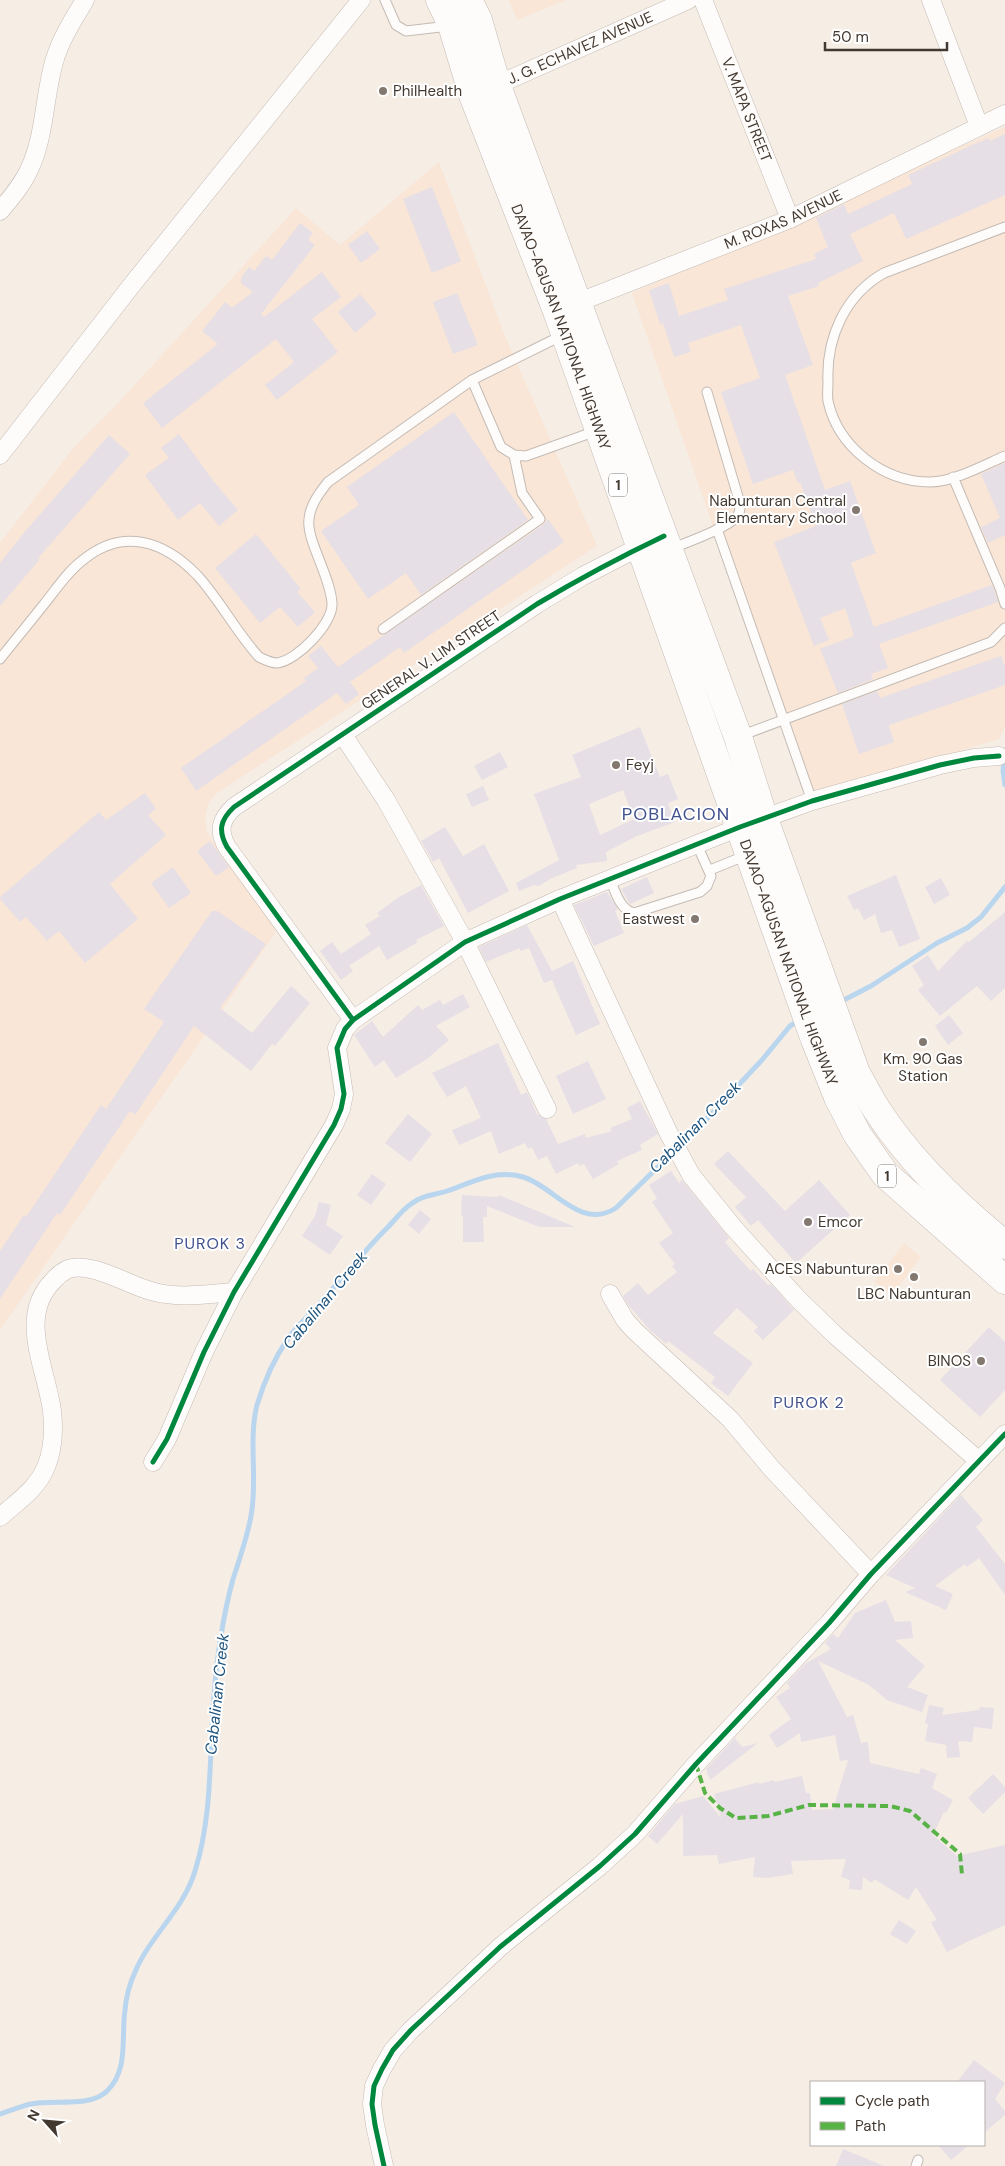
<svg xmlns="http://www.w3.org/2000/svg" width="1005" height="2166" font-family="'DM Sans',sans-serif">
  <rect width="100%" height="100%" fill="#f6ede5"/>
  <path fill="#f9e6d7" d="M509,0H567L517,20Z
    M1005,127V727L999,739L807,797L632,293Z
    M439,162L505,336L597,546L217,793L209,802L205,817L207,833L279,928L0,1330V543L74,447L120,401L296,208L340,245Z
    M904,1243L921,1257L892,1295L874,1282Z"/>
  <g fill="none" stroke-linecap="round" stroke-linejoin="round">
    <path stroke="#bad6ef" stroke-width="5" d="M1005,750L1003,771L1005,785
      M840,1002L871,986L937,943L967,928L981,917L1005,887
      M0,2114C10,2111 21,2106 31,2104C52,2099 91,2108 107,2091C129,2070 121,2037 125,2010C126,1998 130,1983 135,1972C150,1936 184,1909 195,1871C213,1814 209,1754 214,1695C217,1657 223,1616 233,1579C240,1558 247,1538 251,1516C258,1480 248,1440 257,1405C264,1382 274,1359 287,1340C297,1325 311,1314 322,1301C344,1276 364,1251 388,1227C395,1220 402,1210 411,1204C422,1195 435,1195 447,1191C473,1182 495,1169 523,1177C554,1186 580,1231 616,1208L700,1126L762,1060L790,1026L800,1020"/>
  </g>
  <path fill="#e6dfe6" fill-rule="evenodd" d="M1005,134V195L906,239L894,213L850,234L863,261L818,283L819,286L788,296L813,365L785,375L825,490L850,481L876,553L851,563L874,627L992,585L998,602L879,644L888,668L871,674L873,679L838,693L820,649L854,636L845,608L820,618L829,640L814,646L774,542L816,526L800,482L798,483L793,470L753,484L721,392L760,378L741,325L688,343L691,352L674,357L663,323L660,324L649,290L669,283L679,316L728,300L724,289L816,259L814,254L828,247L816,218L844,204L848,214L912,184L908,175L972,145L989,138L990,141Z
    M432,187L461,261L432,273L403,199Z
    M300,223L313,233L308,240L315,245L261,314L264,317L322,272L341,297L312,319L338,352L277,400L265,385L294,362L276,339L162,428L143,403L218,344L202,331L225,302L232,308L253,292L241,283V278L249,267L254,271L266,256L272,260Z
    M367,231L380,249L361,263L348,245Z
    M457,293L478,345L453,354L433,302Z
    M360,294L377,314L355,333L338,312Z
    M454,412L528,520L421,595L406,573L368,599L321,531L359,505L347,487Z
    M179,434L215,483L238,510L219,526L200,503L178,520L145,475L169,458L161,448Z
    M109,435L130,454L38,558L40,559L0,606V563L23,534Z
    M1005,463V535L988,543L981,527L1000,518L981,474Z
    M548,519L564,542L404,653L400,647L350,682L359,694L346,704L337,693L196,791L181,768L306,681L304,678L318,668L308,656L321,646L338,667L544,524Z
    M256,534L301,589L297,592L315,612L298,627L280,607L260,623L215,568Z
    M1001,656L1005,667V685L889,725L894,742L859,754L842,704L877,691L880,698Z
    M640,727L660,777L668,774L678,799L668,803L675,822L637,836L606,852L607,861L576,865L577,868L550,879L539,886L534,885L519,891L516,883L559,860L534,794L581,777L572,755ZM623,790L634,819L600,835L589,804Z
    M500,752L508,767L482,780L474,766Z
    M483,786L489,800L472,807L466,794Z
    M145,793L156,809L148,815L166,835L110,884L138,919L85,963L59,931L47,941L26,917L20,922L0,899V897L99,812L106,820Z
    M445,827L463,856L484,844L509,891L468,913L439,858L433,862L421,841Z
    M210,841L229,867L216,876L197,851Z
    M173,867L191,893L169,908L151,883Z
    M896,875L920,939L899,947L892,930L881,933L875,914L864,920L858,908L854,910L847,896Z
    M647,877L654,893L630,904L621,889Z
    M941,878L950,895L934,904L925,887Z
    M421,885L444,926L416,940L418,942L387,960L379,946L349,966L353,971L341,980L320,951L332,942L341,954L371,934L365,925L380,916L377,913L399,897Z
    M607,892L618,909L615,911L624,933L594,946L574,905Z
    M212,911H217L266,944L220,1008L252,1033L291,986L310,1003L275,1046L272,1044L251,1071L194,1026L135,1115L130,1111L60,1215L57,1213L0,1299V1251L24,1215L26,1217L101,1105L106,1109L164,1022L144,1009Z
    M1005,912V988L991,1001L977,986L940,1016L918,990L924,985L912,966L928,955L938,971L967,941L969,942Z
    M527,925L552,971L573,961L600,1024L576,1035L552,980L544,983L529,948L520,951V948L486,962L479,947Z
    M463,994L470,1007L436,1026L449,1040L427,1059L396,1078L384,1060L375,1067L354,1035L372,1021L383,1037L418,1005L422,1010L440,1000L443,1005Z
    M949,1015L963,1033L948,1045L935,1026Z
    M498,1043L521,1095L527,1092L537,1114L546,1119L558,1144L585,1134L586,1138L612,1131L610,1128L632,1119L627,1108L640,1101L658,1134L640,1145L642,1150L617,1161L619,1164L593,1179L584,1164L579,1166L578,1163L556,1174L547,1156L538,1160L532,1147L528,1149L525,1143L499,1154L491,1131L459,1145L452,1130L481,1118L466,1086L447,1097L432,1073Z
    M588,1061L606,1099L573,1114L556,1076Z
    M408,1114L432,1134L410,1162L385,1143Z
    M728,1151L785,1211L819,1180L850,1215L796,1263L758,1220L751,1226L735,1207L746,1197L714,1164Z
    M671,1171L679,1183L682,1180L729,1238L725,1242L736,1255L751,1271L753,1269L768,1285L771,1284L794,1310L763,1340L754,1331L758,1327L737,1308L713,1333L753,1363L728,1396L711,1383L715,1377L668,1341L666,1344L649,1329L629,1306L623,1296L638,1283L648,1295L677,1272L672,1266L675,1264L659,1243L673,1233L652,1202L657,1199L649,1185Z
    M372,1174L386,1184L371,1205L357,1195Z
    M462,1195L498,1197L499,1195L575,1227H539L487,1206V1217H483L484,1242H463V1216H461Z
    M319,1202L331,1205L326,1225L343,1236L330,1255L302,1236L315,1216Z
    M420,1210L431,1219L419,1234L408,1225Z
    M989,1327L1005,1342V1390L980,1417L940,1380Z
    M961,1495L983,1520L976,1527L1005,1564V1595L979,1558L967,1567L965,1564L935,1586L953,1594L946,1610L905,1592L915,1588L886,1575Z
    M886,1600L895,1622L911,1621L913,1638L895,1640L925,1666L907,1687L928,1695L922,1712L887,1700L869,1685L818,1661L847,1717L853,1715L861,1743L868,1742L870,1763L919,1774L921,1768L937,1774L932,1788L953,1800L946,1813L944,1812L933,1835L957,1856L1005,1845V1925L969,1941L947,1952L931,1922L937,1920L916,1887L908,1900L874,1879L872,1883L863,1877L862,1890L849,1889L850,1880L841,1877L846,1859L791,1861L793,1874L767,1878L753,1877L755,1857L719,1864L717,1855L683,1856V1814L657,1844L648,1836L675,1804L703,1796L721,1818L714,1794L759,1782V1784L774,1780V1782L802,1776L806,1793H810L812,1810L833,1809L848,1760L840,1761L835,1735L801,1742L800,1733L777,1748L769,1735L791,1719L776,1697L790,1688L787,1683L805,1664L831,1649L825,1643L833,1634L838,1638L855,1613Z
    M929,1705L944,1708L942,1715L979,1710L980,1707L994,1708L992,1729L974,1727L972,1742L958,1741L960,1757L947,1758L946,1745L925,1741L928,1724L925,1723Z
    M735,1738L742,1747L758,1743L710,1780L706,1769Z
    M993,1774L1005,1787V1792L983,1814L968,1798Z
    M899,1920L916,1931L907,1944L890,1934Z
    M974,2060L1005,2083L995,2099L1005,2111V2115L984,2133V2082H957Z
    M938,2145H969L951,2160Z
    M843,2149L884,2166H836Z"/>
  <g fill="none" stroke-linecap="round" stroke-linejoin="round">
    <g stroke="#c4bbb4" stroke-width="11">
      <path id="lane" d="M385,0L396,25L406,31L449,26
        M1005,227L884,273C845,295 826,338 828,382C828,388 827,395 828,401C838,447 883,482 930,482C953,482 984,465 1005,456
        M472,380L501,447L514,455L526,456L596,431
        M953,477L1000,588L1005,604
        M717,529L812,801
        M670,549C683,544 733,526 738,515C741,510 740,505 739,500L707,392
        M383,629L540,519L522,493L514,455
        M0,659C15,640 30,622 45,603C57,588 68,571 83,560C123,527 164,541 197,575C220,600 236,632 259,657C265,660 271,663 277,663C297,661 333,623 332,604C331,577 306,540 309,519C310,505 320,492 328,482L472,380L563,335
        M740,736L991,642L1005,628
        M710,870L747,855
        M610,879C615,891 620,910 634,913L700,892L707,886L711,876L697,845
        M916,2166L918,2160"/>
    </g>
    <g stroke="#c4bbb4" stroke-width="19">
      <g id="street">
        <path id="s1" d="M703,0L790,219"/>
        <path d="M931,0L979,126"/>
        <path id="s2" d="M488,89L688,0"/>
        <path d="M0,211C11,198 22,185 29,170C45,137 44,97 54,62C60,40 73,20 85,0"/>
        <path id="s3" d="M569,306L790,219L1005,114"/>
        <path d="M0,455L131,286L361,0"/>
        <path d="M343,735L386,800L465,942L547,1109"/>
        <path d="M560,899L669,1134L691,1175L733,1227L798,1299L835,1335L979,1461"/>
        <path d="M353,1020L227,847C218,831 220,820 234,807L537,604L583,576L649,542"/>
        <path d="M610,1294L625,1320L635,1331L730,1419L772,1469L871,1574"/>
        <path d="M153,1462L167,1439L204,1352L234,1292L334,1125L341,1109L344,1094L337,1048L345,1029L353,1020L465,942L560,899L740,827L812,801L940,765L974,758L999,756"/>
        <path d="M0,1517C17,1502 37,1489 46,1467C53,1450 54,1429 52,1411C47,1370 17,1317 53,1281C57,1276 62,1272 68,1269C91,1261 128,1285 151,1291C177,1299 207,1294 234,1292"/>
        <path d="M384,2166L375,2125L372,2104L374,2086L382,2069L393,2050L411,2030L500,1947L600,1866L635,1834L696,1764L829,1623L871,1574L1005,1434"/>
      </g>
    </g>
    <g stroke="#c4bbb4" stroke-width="29">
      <g id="highway">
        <path id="s4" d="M440,0L452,25L473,95L557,311L814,1037L838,1097L857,1134L885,1174L1005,1280"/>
        <path d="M468,0L478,20L497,86L738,737L764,819L856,1073C863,1085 869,1098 877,1110C910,1161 958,1207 1005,1245"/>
      </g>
    </g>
    <use href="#lane" stroke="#fefcfb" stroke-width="9"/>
    <use href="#street" stroke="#fefcfb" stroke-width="18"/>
    <use href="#highway" stroke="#fefcfb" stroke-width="28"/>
    <path stroke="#57b346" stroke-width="4" stroke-dasharray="8 4" stroke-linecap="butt" d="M696,1764L705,1793L720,1808L736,1818L768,1816L809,1805L890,1806L910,1811L960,1854L962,1875"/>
    <g stroke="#fff" stroke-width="8">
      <path id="cycleway" d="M353,1020L227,847C218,831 220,820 234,807L537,604C579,579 620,557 664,536
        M153,1462L167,1439L204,1352L234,1292L334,1125L341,1109L344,1094L337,1048L345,1029L353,1020L465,942L560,899L740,827L812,801L940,765L974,758L999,756
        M384,2166L375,2125L372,2104L374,2086L382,2069L393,2050L411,2030L500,1947L600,1866L635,1834L696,1764L829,1623L871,1574L1005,1434"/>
    </g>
    <use href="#cycleway" stroke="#00873e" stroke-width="5"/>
  </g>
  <g fill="#82786f" stroke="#fff" stroke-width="2">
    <circle cx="383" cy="91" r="5"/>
    <circle cx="856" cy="510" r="5"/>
    <circle cx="616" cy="765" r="5"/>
    <circle cx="695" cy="919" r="5"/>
    <circle cx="923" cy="1042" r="5"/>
    <circle cx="808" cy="1222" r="5"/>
    <circle cx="898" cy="1269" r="5"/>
    <circle cx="914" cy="1277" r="5"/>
    <circle cx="981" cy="1361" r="5"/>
  </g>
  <g text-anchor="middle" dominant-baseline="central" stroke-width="4" stroke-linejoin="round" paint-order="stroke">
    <g fill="#fff" stroke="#7b746e" stroke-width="1">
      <rect x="609" y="473.5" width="18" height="23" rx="4"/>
      <rect x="878" y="1164.5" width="18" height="23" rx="4"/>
    </g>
    <g font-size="14" font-weight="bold" fill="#433930">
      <text x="618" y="485">1</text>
      <text x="887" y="1176">1</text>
    </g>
    <g font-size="15" fill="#433930" stroke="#fff">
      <text stroke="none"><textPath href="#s2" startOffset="101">J. G. ECHAVEZ AVENUE</textPath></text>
      <text stroke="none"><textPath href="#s1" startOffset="118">V. MAPA STREET</textPath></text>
      <text stroke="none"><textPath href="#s3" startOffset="231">M. ROXAS AVENUE</textPath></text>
      <text stroke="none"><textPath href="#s4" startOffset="349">DAVAO-AGUSAN NATIONAL HIGHWAY</textPath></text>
      <text transform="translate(431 660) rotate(-34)">GENERAL V. LIM STREET</text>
      <text stroke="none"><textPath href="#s4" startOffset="1024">DAVAO-AGUSAN NATIONAL HIGHWAY</textPath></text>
    </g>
    <g font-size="15" fill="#433930" stroke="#fff" text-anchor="end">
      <text x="393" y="91" text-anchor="start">PhilHealth</text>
      <text x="846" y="501">Nabunturan Central<tspan x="846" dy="17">Elementary School</tspan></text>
      <text x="626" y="765" text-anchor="start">Feyj</text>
      <text x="685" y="919">Eastwest</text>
      <text x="923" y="1059" text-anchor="middle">Km. 90 Gas<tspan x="923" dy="17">Station</tspan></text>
      <text x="818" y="1222" text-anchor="start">Emcor</text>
      <text x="888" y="1269">ACES Nabunturan</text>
      <text x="914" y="1294" text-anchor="middle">LBC Nabunturan</text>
      <text x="971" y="1361">BINOS</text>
    </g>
    <g font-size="16" font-style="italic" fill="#1d537d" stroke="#fff">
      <text transform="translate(695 1127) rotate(-45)">Cabalinan Creek</text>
      <text transform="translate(325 1300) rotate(-50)">Cabalinan Creek</text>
      <text transform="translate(217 1694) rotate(-84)">Cabalinan Creek</text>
    </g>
    <g font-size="16" letter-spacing="1" fill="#41518d" stroke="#fff">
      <text x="210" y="1243">PUROK 3</text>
      <text x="809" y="1402">PUROK 2</text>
    </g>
    <g font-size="18" letter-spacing="1" fill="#41518d" stroke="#fff">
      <text x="676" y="814">POBLACION</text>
    </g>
  </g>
  <rect x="810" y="2081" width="175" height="65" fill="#ffffff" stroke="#b4b0ac"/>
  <rect x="820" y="2097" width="25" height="8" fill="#00873e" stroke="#b4b0ac"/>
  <text x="855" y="2106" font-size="15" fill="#433930">Cycle path</text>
  <rect x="820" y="2122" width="25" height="8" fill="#57b346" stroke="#b4b0ac"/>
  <text x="855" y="2131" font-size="15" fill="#433930">Path</text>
  <g transform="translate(45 2121) rotate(297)" stroke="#ffffff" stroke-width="4" paint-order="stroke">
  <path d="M0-4L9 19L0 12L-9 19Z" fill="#433930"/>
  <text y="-8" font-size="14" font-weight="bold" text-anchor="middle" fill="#433930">N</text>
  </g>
  <path d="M825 42v8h122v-8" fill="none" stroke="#433930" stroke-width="2.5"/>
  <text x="832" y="42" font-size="15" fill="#433930" stroke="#ffffff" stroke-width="4" paint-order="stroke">50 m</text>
</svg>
